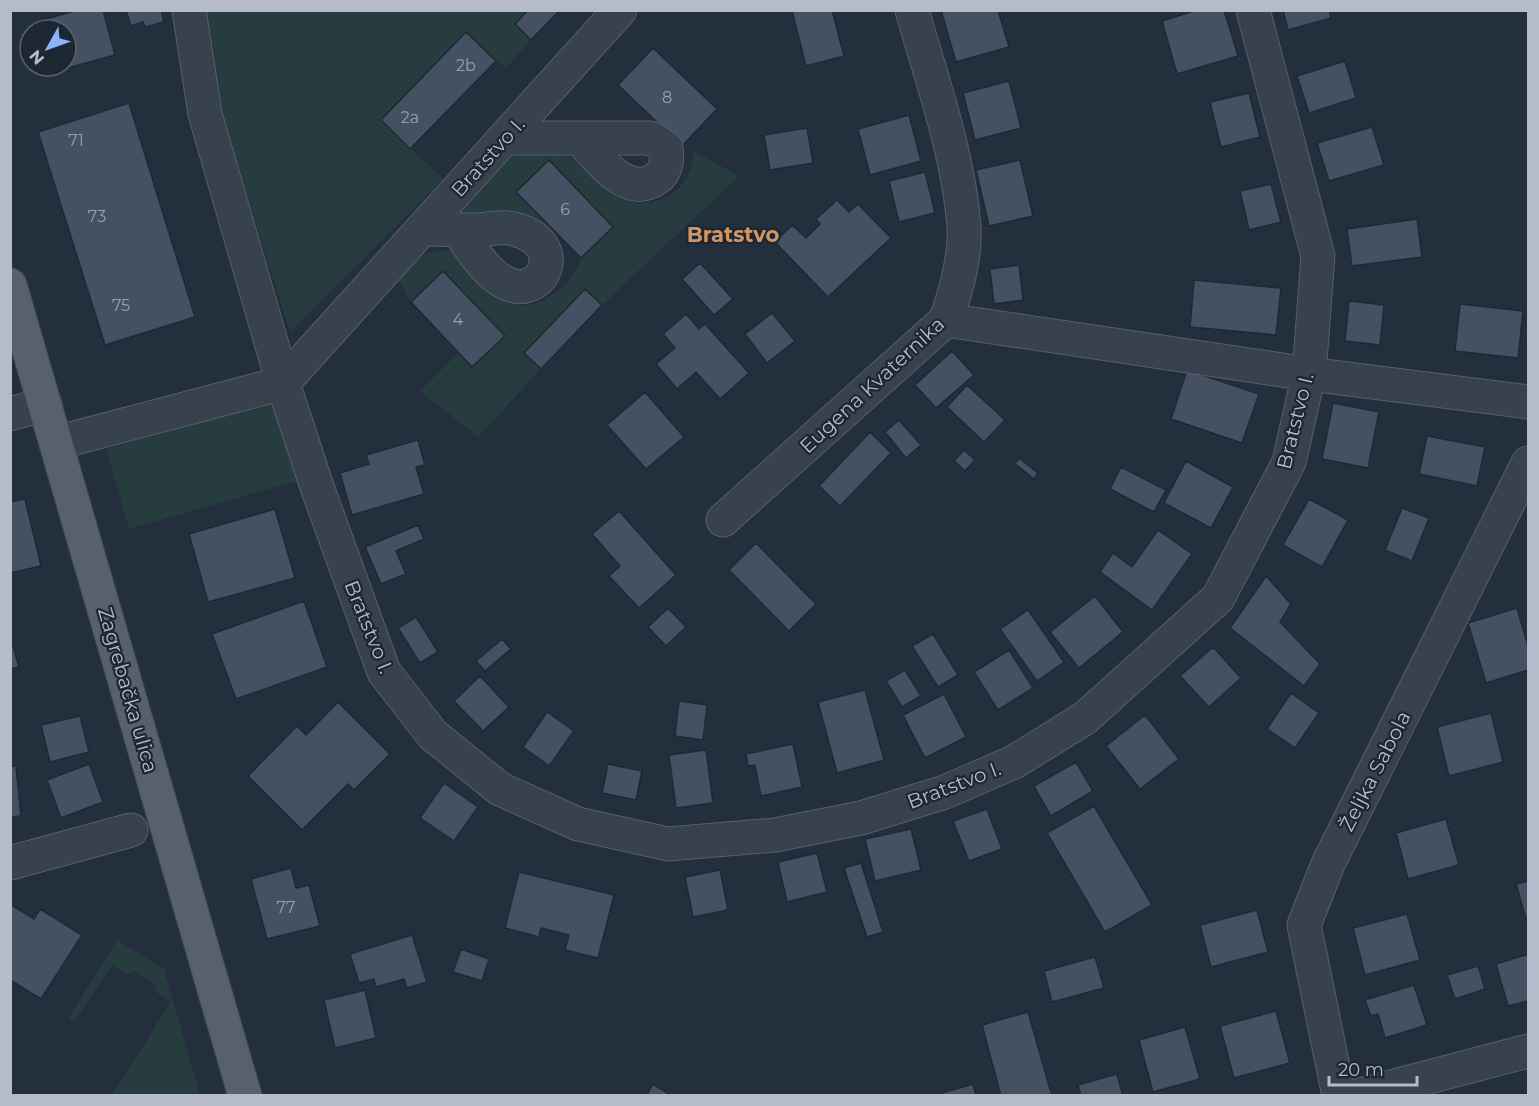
<svg xmlns="http://www.w3.org/2000/svg" width="1539" height="1106" font-family="Montserrat,sans-serif">
  <rect width="100%" height="100%" fill="#242f3e"/>
  <path fill="#263c3f" d="M205,11H528L515,24L531,40L506,68L466,33L381,120L443,179L290,332L220,111Z
    M528,150C544,151 558,152 573,159C590,167 601,185 617,195C640,210 671,203 686,179C691,172 692,161 695,152L739,176L602,305L585,289L524,353L541,369L478,437L420,391L458,353L411,302L397,278C416,258 425,249 453,251C478,280 507,324 549,297C565,286 575,276 581,258L559,235L540,225L453,217L505,160Z
    M278,400L301,480L129,529L106,449Z
    M117,940L164,969L200,1095H112L171,1002L156,992L155,984L135,971L127,974L112,965L74,1022L69,1018Z"/>
  <path fill="#455162" stroke="#1f2835" stroke-width="1.5" d="M78,10H103L115,55L53,72L52,66H66V30H42L39,21Z
    M126,10H161L164,22L145,27L143,22L131,26Z
    M528,10H560L531,40L515,24Z
    M832,10L844,56L806,66L792,11Z
    M941,10H998L1009,47L956,62Z
    M1197,10H1224L1238,56L1177,74L1162,21Z
    M1283,10H1329L1331,18L1288,30Z
    M466,32L496,61L410,149L381,120Z
    M653,48L717,109L682,146L618,85Z
    M1345,61L1356,98L1309,113L1297,76Z
    M1009,81L1021,128L975,140L963,93Z
    M1249,93L1260,137L1221,147L1210,102Z
    M129,103L195,317L105,345L38,132Z
    M909,115L921,161L870,175L858,129Z
    M1372,127L1384,165L1329,181L1317,143Z
    M807,128L813,163L770,170L764,135Z
    M549,160L613,227L581,258L516,192Z
    M1020,160L1033,216L989,226L976,170Z
    M925,172L935,213L899,222L889,181Z
    M1271,184L1281,222L1249,230L1240,191Z
    M837,200L849,212L858,204L891,238L828,297L775,242L792,225L806,238L820,224L816,219Z
    M1417,219L1422,257L1352,266L1347,229Z
    M700,263L733,299L714,315L682,279Z
    M1019,265L1023,300L994,304L990,269Z
    M443,271L505,336L472,367L411,302Z
    M1194,280L1281,288L1276,335L1190,327Z
    M585,289L602,305L541,369L524,353Z
    M1349,301L1384,305L1380,345L1345,341Z
    M1460,304L1523,311L1518,358L1455,351Z
    M772,313L795,341L767,363L745,334Z
    M686,314L699,329L705,324L749,373L720,399L696,372L677,389L656,364L675,348L663,334Z
    M952,351L974,375L936,408L915,385Z
    M1187,370L1259,394L1242,443L1171,419Z
    M967,385L1005,420L984,442L947,407Z
    M645,392L684,437L646,469L607,425Z
    M1333,403L1379,412L1368,468L1322,459Z
    M899,420L921,445L906,458L885,432Z
    M870,432L891,453L840,506L819,486Z
    M1427,436L1485,447L1477,486L1419,474Z
    M418,440L425,465L416,467L424,494L352,515L340,473L369,464L366,455Z
    M964,450L975,460L965,471L954,461Z
    M1019,458L1038,473L1034,479L1015,464Z
    M1186,461L1233,487L1211,528L1164,503Z
    M1121,467L1166,490L1154,512L1110,489Z
    M25,499L41,566L10,573V502Z
    M1309,499L1348,520L1322,567L1283,545Z
    M1402,508L1429,518L1412,561L1385,550Z
    M275,509L295,578L208,602L189,534Z
    M619,511L676,575L639,608L609,576L620,566L592,534Z
    M418,525L424,539L396,551L406,574L381,584L365,547Z
    M1158,530L1192,554L1152,610L1100,572L1113,553L1132,567Z
    M756,543L816,604L789,631L729,570Z
    M1266,576L1291,604L1280,622L1320,664L1304,686L1230,628Z
    M1095,596L1123,632L1079,668L1050,632Z
    M304,601L327,667L236,699L212,634Z
    M668,608L686,627L666,646L648,627Z
    M1517,608L1528,646V670L1486,683L1468,623Z
    M1028,610L1064,662L1037,681L1000,629Z
    M416,617L438,652L420,663L398,628Z
    M933,634L958,675L938,687L912,646Z
    M10,636L19,667L10,669Z
    M502,639L511,649L485,671L476,661Z
    M1213,647L1241,678L1209,707L1180,676Z
    M1009,650L1033,688L998,710L974,672Z
    M905,670L921,696L902,707L886,681Z
    M480,676L509,707L483,731L454,701Z
    M865,690L884,760L837,773L818,702Z
    M1291,693L1319,713L1295,748L1267,729Z
    M944,694L966,737L925,758L903,715Z
    M679,701L707,705L703,740L675,736Z
    M338,702L390,754L354,790L348,784L302,830L248,776L297,726L306,735Z
    M547,712L574,731L549,766L523,747Z
    M1491,713L1503,762L1449,776L1437,727Z
    M1145,715L1179,759L1140,789L1106,746Z
    M80,716L89,752L50,762L41,725Z
    M793,744L802,787L761,796L755,765L748,766L746,754Z
    M706,750L713,803L676,808L669,755Z
    M1076,762L1093,791L1051,816L1034,786Z
    M89,764L103,802L61,818L47,780Z
    M608,764L642,771L636,800L602,793Z
    M16,766L21,816L10,817V767Z
    M444,783L478,807L454,841L420,818Z
    M1094,806L1152,905L1105,932L1047,833Z
    M987,809L1002,849L969,861L953,821Z
    M1446,819L1459,865L1408,879L1396,833Z
    M911,829L921,870L875,881L865,839Z
    M817,853L827,892L787,902L778,862Z
    M861,863L883,932L867,937L844,868Z
    M291,868L296,888L309,885L320,926L267,939L251,879Z
    M720,870L728,910L693,917L685,877Z
    M519,872L614,895L598,958L565,950L569,935L541,928L539,937L505,928Z
    M1528,881V926L1516,884Z
    M10,904L34,919L40,909L82,935L41,999L10,980Z
    M1257,910L1268,952L1211,967L1200,925Z
    M1407,914L1420,960L1365,975L1353,928Z
    M412,935L427,982L407,988L404,979L376,987L374,979L359,983L350,954Z
    M461,949L489,959L482,981L453,972Z
    M1528,954V1001L1508,1006L1496,964Z
    M1095,957L1104,988L1052,1002L1044,971Z
    M1478,966L1485,989L1455,999L1447,975Z
    M1414,985L1427,1025L1385,1038L1378,1014L1371,1016L1365,1000Z
    M365,990L376,1038L335,1048L324,1000Z
    M1276,1011L1290,1063L1234,1078L1220,1026Z
    M1028,1012L1052,1096H1001L982,1025Z
    M1185,1027L1200,1079L1153,1092L1139,1040Z
    M1117,1074L1123,1096H1081L1078,1085Z
    M653,1084L672,1096H646Z
    M973,1084L976,1096H932Z"/>
  <g fill="none" stroke-linecap="round" stroke-linejoin="round">
    <g stroke="#565f6c" stroke-width="35">
      <path id="minor" d="M189,10L205,114L283,383L316,484L384,672L433,735L500,789L578,824L668,844L775,835L861,818L945,792L1014,762L1085,718L1218,598L1289,462L1309,374L1318,256L1253,10
        M505,138H651L666,148C668,159 666,172 657,178C627,200 599,158 579,138
        M422,229C441,229 459,230 477,230C489,229 503,226 514,229C572,244 541,305 502,281C484,270 469,246 457,229
        M946,320L1309,374L1528,402
        M10,414L45,404
        M56,443L283,383L620,10
        M723,520L946,320C956,291 966,257 964,226C958,152 932,81 912,10
        M10,863L131,830
        M1339,1096L1304,925L1328,864L1528,463
        M1357,1096L1528,1051"/>
    </g>
    <g stroke="#414a57" stroke-width="35">
      <path id="major" d="M10,285L245,1096"/>
    </g>
    <use href="#minor" stroke="#38414e" stroke-width="33"/>
    <use href="#major" stroke="#56606e" stroke-width="33"/>
  </g>
  <g text-anchor="middle" dominant-baseline="central" stroke-width="4.5" stroke-linejoin="round" paint-order="stroke">
    <g font-size="16" fill="#98a1af">
      <text x="466" y="65">2b</text>
      <text x="667" y="97">8</text>
      <text x="410" y="117">2a</text>
      <text x="76" y="140">71</text>
      <text x="565" y="209">6</text>
      <text x="97" y="216">73</text>
      <text x="121" y="305">75</text>
      <text x="458" y="319">4</text>
      <text x="286" y="907">77</text>
    </g>
    <g font-size="20" fill="#b4bcc9" stroke="#1d2633">
      <text transform="translate(488 157) rotate(-48)">Bratstvo I.</text>
      <text transform="translate(872 385) rotate(-43)">Eugena Kvaternika</text>
      <text transform="translate(1295 421) rotate(-76)">Bratstvo I.</text>
      <text transform="translate(369 627) rotate(68)">Bratstvo I.</text>
      <text transform="translate(128 690) rotate(74)">Zagrebačka ulica</text>
      <text transform="translate(1375 771) rotate(-63)">Željka Sabola</text>
      <text transform="translate(954 785) rotate(-21)">Bratstvo I.</text>
    </g>
    <g font-size="21" font-weight="bold" fill="#d59563" stroke="#1d2633">
      <text x="733" y="234">Bratstvo</text>
    </g>
  </g>
  <rect width="1539" height="1106" fill="none" stroke="#b4bcc9" stroke-width="24"/>
  <g transform="translate(48 48) rotate(230)"><circle r="28" fill="#1d2633" stroke="#59626f" stroke-width="1.5"/>
  <path d="M0-4.5L10 22L0 15L-10 22Z" fill="#8ab4f8"/>
  <text y="-9" font-size="16" font-weight="bold" text-anchor="middle" fill="#b4bcc9">N</text>
  </g>
  <path d="M1329 1076v9h88v-9" fill="none" stroke="#b4bcc9" stroke-width="3"/>
  <text x="1338" y="1076" font-size="18" fill="#b4bcc9" stroke="#1d2633" stroke-width="4.5" paint-order="stroke">20 m</text>
</svg>
